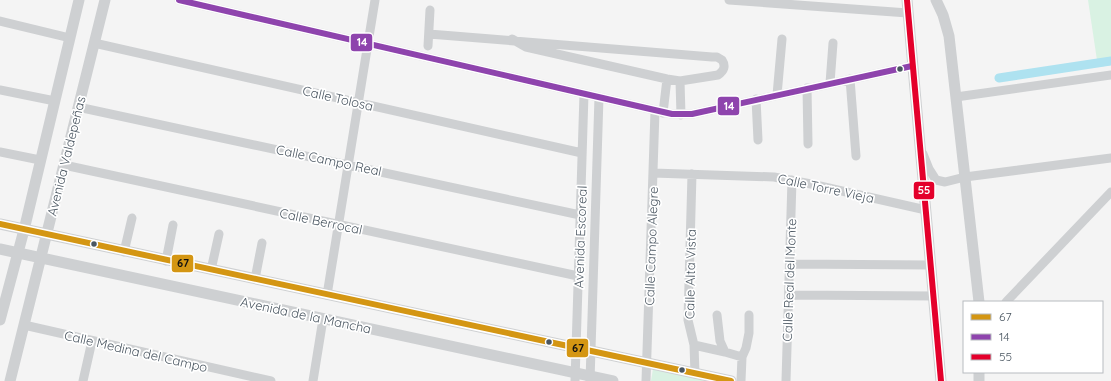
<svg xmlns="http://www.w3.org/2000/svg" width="1111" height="381" font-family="Quicksand,sans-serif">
  <rect width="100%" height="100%" fill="#f4f4f4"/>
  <path fill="#d9f2e3" d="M1088,0H1111V65L1098,67Z
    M653,369L706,381H651Z"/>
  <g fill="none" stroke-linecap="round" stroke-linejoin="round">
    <path stroke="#aee2f0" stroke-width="9" d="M999,78L1111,61"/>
    <path stroke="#ced0d2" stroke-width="9" d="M179,0L672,114H692L912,66
      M729,0L908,13
      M0,21L70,38
      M429,34L712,57H717L722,60C726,66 724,71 718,75L680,81L667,79L526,47L512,39
      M94,43L582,153
      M428,46L430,10
      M850,79L856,156
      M680,81L681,115
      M830,83L833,43
      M807,88L808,144
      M0,90L55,101
      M777,95L782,39
      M956,97L1111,75
      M756,99L758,140
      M78,107L580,215
      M663,113L667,79
      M0,152L40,160
      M923,154L929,169L936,180L945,182L965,177L1111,158
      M64,165L578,276
      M653,173L774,177L811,184L926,210
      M692,174L688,320L694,345L695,374
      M124,252L132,218
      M166,261L173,225
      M790,264L931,265
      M211,270L219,234
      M255,279L262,243
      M327,295L375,0
      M789,295L934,296
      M1006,302L1111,192
      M717,315L720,341L725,352L742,357
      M24,325L271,381
      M694,345L725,352
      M83,381L92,341
      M313,381L323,319
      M575,381L584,94
      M590,381L599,97
      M646,381L655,111
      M741,381L742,357L746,348L749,333V315
      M786,381L792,180"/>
    <path stroke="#ced0d2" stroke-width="11" d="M907,0L941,381
      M936,0L943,15L949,36L979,302
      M0,224L731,381
      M0,249L613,381
      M0,320L24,230L79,0
      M10,381L105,0
      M979,381V372"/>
    <g stroke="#fff" stroke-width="9">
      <path id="bus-1" d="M0,224L731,381"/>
    </g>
    <g stroke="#fff" stroke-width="9">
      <path id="bus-2" d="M179,0L672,114H692L912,66"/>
    </g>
    <g stroke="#fff" stroke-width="9">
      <path id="bus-3" d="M907,0L941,381"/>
    </g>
    <use href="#bus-1" stroke="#d49613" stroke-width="6"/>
    <use href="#bus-2" stroke="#8e44ad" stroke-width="6"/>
    <use href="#bus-3" stroke="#e4002b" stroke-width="6"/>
  </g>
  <g fill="#4a5661" stroke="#fff" stroke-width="1.5">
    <circle cx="900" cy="69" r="3.5"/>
    <circle cx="94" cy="244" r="3.5"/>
    <circle cx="549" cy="342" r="3.5"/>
    <circle cx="682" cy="370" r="3.5"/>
  </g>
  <g text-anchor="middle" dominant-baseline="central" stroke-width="3.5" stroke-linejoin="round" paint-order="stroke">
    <g font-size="13" fill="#4a5661" stroke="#fff">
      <text transform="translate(338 98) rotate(13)">Calle Tolosa</text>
      <text transform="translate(66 156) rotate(-76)">Avenida Valdepeñas</text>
      <text transform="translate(329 160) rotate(12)">Calle Campo Real</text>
      <text transform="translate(826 188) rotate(12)">Calle Torre Vieja</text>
      <text transform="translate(321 221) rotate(12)">Calle Berrocal</text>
      <text transform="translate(580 237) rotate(-88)">Avenida Escoreal</text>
      <text transform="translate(651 246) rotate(-88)">Calle Campo Alegre</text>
      <text transform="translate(690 274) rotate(-89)">Calle Alta Vista</text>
      <text transform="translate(789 280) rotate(-88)">Calle Real del Monte</text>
      <text transform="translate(306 315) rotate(12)">Avenida de la Mancha</text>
      <text transform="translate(136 351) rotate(13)">Calle Medina del Campo</text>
    </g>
  </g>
  <g stroke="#fff" stroke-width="1.5">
    <rect x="350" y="33" width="23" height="19" rx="4" fill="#8e44ad"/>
    <rect x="717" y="96" width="23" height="20" rx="4" fill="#8e44ad"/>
    <rect x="913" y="181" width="22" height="19" rx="4" fill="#e4002b"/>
    <rect x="171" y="254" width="23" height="19" rx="4" fill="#d49613"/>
    <rect x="566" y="338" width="23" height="20" rx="4" fill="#d49613"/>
  </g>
  <g font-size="11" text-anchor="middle" font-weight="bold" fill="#fff">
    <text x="362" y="46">14</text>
    <text x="729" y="110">14</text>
    <text x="924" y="194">55</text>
  </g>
  <g font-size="11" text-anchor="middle" font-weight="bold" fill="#111">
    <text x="183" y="267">67</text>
    <text x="578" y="352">67</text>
  </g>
  <rect x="963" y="301" width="140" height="72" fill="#ffffff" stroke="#b7bbc0"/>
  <rect x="971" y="314" width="20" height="6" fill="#d49613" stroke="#b7bbc0"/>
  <text x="999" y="321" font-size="12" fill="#4a5661">67</text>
  <rect x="971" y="334" width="20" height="6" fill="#8e44ad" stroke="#b7bbc0"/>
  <text x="999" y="341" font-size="12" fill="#4a5661">14</text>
  <rect x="971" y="354" width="20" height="6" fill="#e4002b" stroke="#b7bbc0"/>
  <text x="999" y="361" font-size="12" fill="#4a5661">55</text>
</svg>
